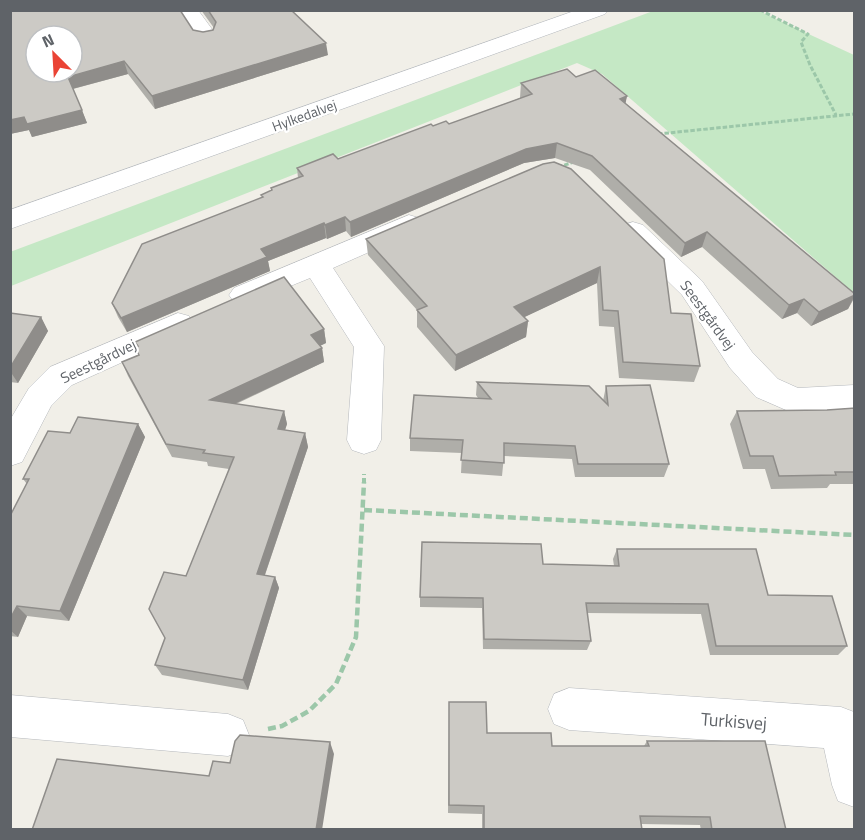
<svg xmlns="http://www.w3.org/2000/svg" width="865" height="840" font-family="'Titillium Web',sans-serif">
  <rect width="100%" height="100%" fill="#f1efe8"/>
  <path fill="#c5e8c5" d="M653,11H759L854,55V293L602,74L577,63L11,286L10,252Z"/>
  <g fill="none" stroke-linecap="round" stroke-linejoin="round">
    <g stroke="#b5b8bc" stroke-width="1">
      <path id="street" d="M177,10H198L217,36L214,41L206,42L198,41Z
        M409,215L419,218L423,224L419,230L333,268L384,346L381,440L376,450L364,454L352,450L347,440L354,347L310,278L244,305L234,302L229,295L234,288Z
        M633,222L643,225L702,281L752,352L778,379L798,388L854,385V409L795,414L756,397L730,368L682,295L623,237L619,231L623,225Z
        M178,313L189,316L193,324L189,332L72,385L51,406L22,462L10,466V420L29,388L50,367Z
        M569,688L841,707L854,712V807L838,801L832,785L824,748L569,730L554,724L548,709L554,694Z
        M10,695L228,714L243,720L249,735L243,750L228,756L10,737Z"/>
    </g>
    <g stroke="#b6babf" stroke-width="1">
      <path id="secondary" d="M577,10H608L605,14L10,229V210Z"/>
    </g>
    <path stroke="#9cc7a9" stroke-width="3" stroke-dasharray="4.5 2" stroke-linecap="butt" d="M760,10L808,34L801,42L810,65L836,115
      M658,134L854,114
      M558,167L574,162"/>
    <path stroke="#9cc7a9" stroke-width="4" stroke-dasharray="5 3" stroke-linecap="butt" d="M364,483V474"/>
    <path stroke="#9cc7a9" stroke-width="4.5" stroke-dasharray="8 4" stroke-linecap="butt" d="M364,510L854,535
      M268,729L282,726L309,711L336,684L356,637L364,482"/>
    <use href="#street" fill="#fff" fill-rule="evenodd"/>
    <use href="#secondary" fill="#fff" fill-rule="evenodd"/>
  </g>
  <path fill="#afaea9" d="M10,10L193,30L203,32L213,30L214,28L201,10H291L328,55L155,109L128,74L73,89L87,123L32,137L29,130L10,134Z
    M576,77L627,96L625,103L855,294V297L848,309L811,326L797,313L782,319L702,247L681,257L590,170L555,158L524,163L351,237L346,231L327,239L326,238L268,261L270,271L127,332L118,317L112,303L262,197L261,195L271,191V188L298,178L297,168L338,159L433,126L449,124L520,98L521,83Z
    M543,164L671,313L700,366L694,382L619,378L614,327L599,326L597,283L524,317L528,321L526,337L455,371L417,327V310L368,255L366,239Z
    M10,313L41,317L48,331L18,383L10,382Z
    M324,329L326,343L320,346L322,348L324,362L236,404L284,411L287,424L285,430L305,433L308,447L265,575L275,577L279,588L248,690L162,675L155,665L165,638L186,576L229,469L208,466L207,462L172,457L128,376L122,362L138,355L135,347L137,346L135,342Z
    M477,382L603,401L606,386L669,464L664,477H575L572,459L504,456L502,476L461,473L462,453L410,451V438L478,398L476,395Z
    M855,408V484H830L827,488L771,489L765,469H743L730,424L737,411L827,410Z
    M138,424L145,437L69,621L27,616L18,637L10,636V516L27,484L23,479L70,433Z
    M617,549L768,595L847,646L838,655H710L701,614L587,613L591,641L587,650L483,649L482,608L420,607V597L543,564L614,566L613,559Z
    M449,702L487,733L552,746H644L647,741L786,830H701L700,825L641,824L642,830H482V814L448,813Z"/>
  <path fill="#8f8d8a" d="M326,43L328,55L155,109L152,96Z
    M124,61L128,74L72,89L68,77Z
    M627,96L624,111L620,99Z
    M82,110L87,123L32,137L29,130L10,134V120L24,117Z
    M557,143L555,158L524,163L351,237L350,222L526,149Z
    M345,217L346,231L327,239L325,225Z
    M324,223L326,238L268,261L270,271L127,332L121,318L261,249Z
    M707,232L702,247L681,257L685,243Z
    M600,267L597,283L512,323L514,307Z
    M855,295L848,309L811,326L819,312Z
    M804,299L797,313L782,319L789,305Z
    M41,317L48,331L18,383L10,371V368Z
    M528,321L526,337L455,371L456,355Z
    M324,329L326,343L313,349L311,335Z
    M322,348L324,362L215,413L210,400Z
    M284,411L287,424L281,442L278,429Z
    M138,424L145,437L69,621L60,611Z
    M305,433L308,447L261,586L257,574Z
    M275,577L279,588L248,690L243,680Z
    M17,606L27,616L18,637L10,630V619Z
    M330,742L334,754L322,830H316Z"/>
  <path fill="#cccac5" stroke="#8f8d8a" stroke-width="1.5" fill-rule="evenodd" d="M10,10H180L193,30L203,32L213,30L216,22L208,10H291L326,43L152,96L124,61L68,77L82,110L27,124L24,117L10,120ZM36,36H72V72H36Z
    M567,69L576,77L595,70L627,96L620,99L855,294V295L819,312L804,299L789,305L707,232L685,243L592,156L557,143L526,149L350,222L345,217L325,225L324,223L261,249L267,257L121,318L112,303L142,244L263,197L261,195L272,190L271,188L303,176L297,168L333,154L338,159L431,124L433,126L446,121L449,124L532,94L521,83Z
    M554,162L571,169L664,259L671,313L691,314L700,366L623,362L618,311L603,310L600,267L514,307L528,321L456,355L417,310L427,306L366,239L543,164Z
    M284,277L324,329L311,335L322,348L210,400L284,411L278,429L305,433L257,574L275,577L243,680L155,665L165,638L149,609L164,572L186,576L234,457L203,453L205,450L166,444L122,362L139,355L135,347L138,346L135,342Z
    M10,313L41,317L10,368Z
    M477,382L589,386L608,405L606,386L650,385L669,464H578L575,446L504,443V463L461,460L463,440L410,438L414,395L491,399Z
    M855,408V472H835L836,475L779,476L773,456H750L737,411L827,410Z
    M78,417L138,424L60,611L17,606L10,619V516L29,479H23L48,431L70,433Z
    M422,542L541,544L543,564L619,566L617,549H756L768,595L832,596L847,646H716L708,604L586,603L591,641L484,639L483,598L420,597Z
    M449,702H486L487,733H551L552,746H649L647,741H765L786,830H712L710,817L640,816L642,830H484V806L449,805Z
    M240,735L330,742L316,830H32L57,759L209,776L213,761L230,763L235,741Z"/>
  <g text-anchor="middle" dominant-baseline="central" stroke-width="4.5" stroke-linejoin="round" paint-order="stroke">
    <g font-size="14" fill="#5f6368" stroke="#fff">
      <text transform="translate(304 115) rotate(-20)">Hylkedalvej</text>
    </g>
    <g font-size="15" fill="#5f6368" stroke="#fff">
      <text transform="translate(708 315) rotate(54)">Seestgårdvej</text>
      <text transform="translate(98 361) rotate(-26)">Seestgårdvej</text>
    </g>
    <g font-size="18" fill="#5f6368" stroke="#fff">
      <text transform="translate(734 721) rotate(4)">Turkisvej</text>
    </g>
  </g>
  <rect width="865" height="840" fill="none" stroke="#5f6368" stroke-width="24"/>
  <g transform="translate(54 54) rotate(336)"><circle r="28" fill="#ffffff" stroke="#bfc1c3" stroke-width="1.5"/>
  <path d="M0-4.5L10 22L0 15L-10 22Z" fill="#ea4335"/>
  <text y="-9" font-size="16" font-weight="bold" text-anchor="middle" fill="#5f6368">N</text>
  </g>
</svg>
